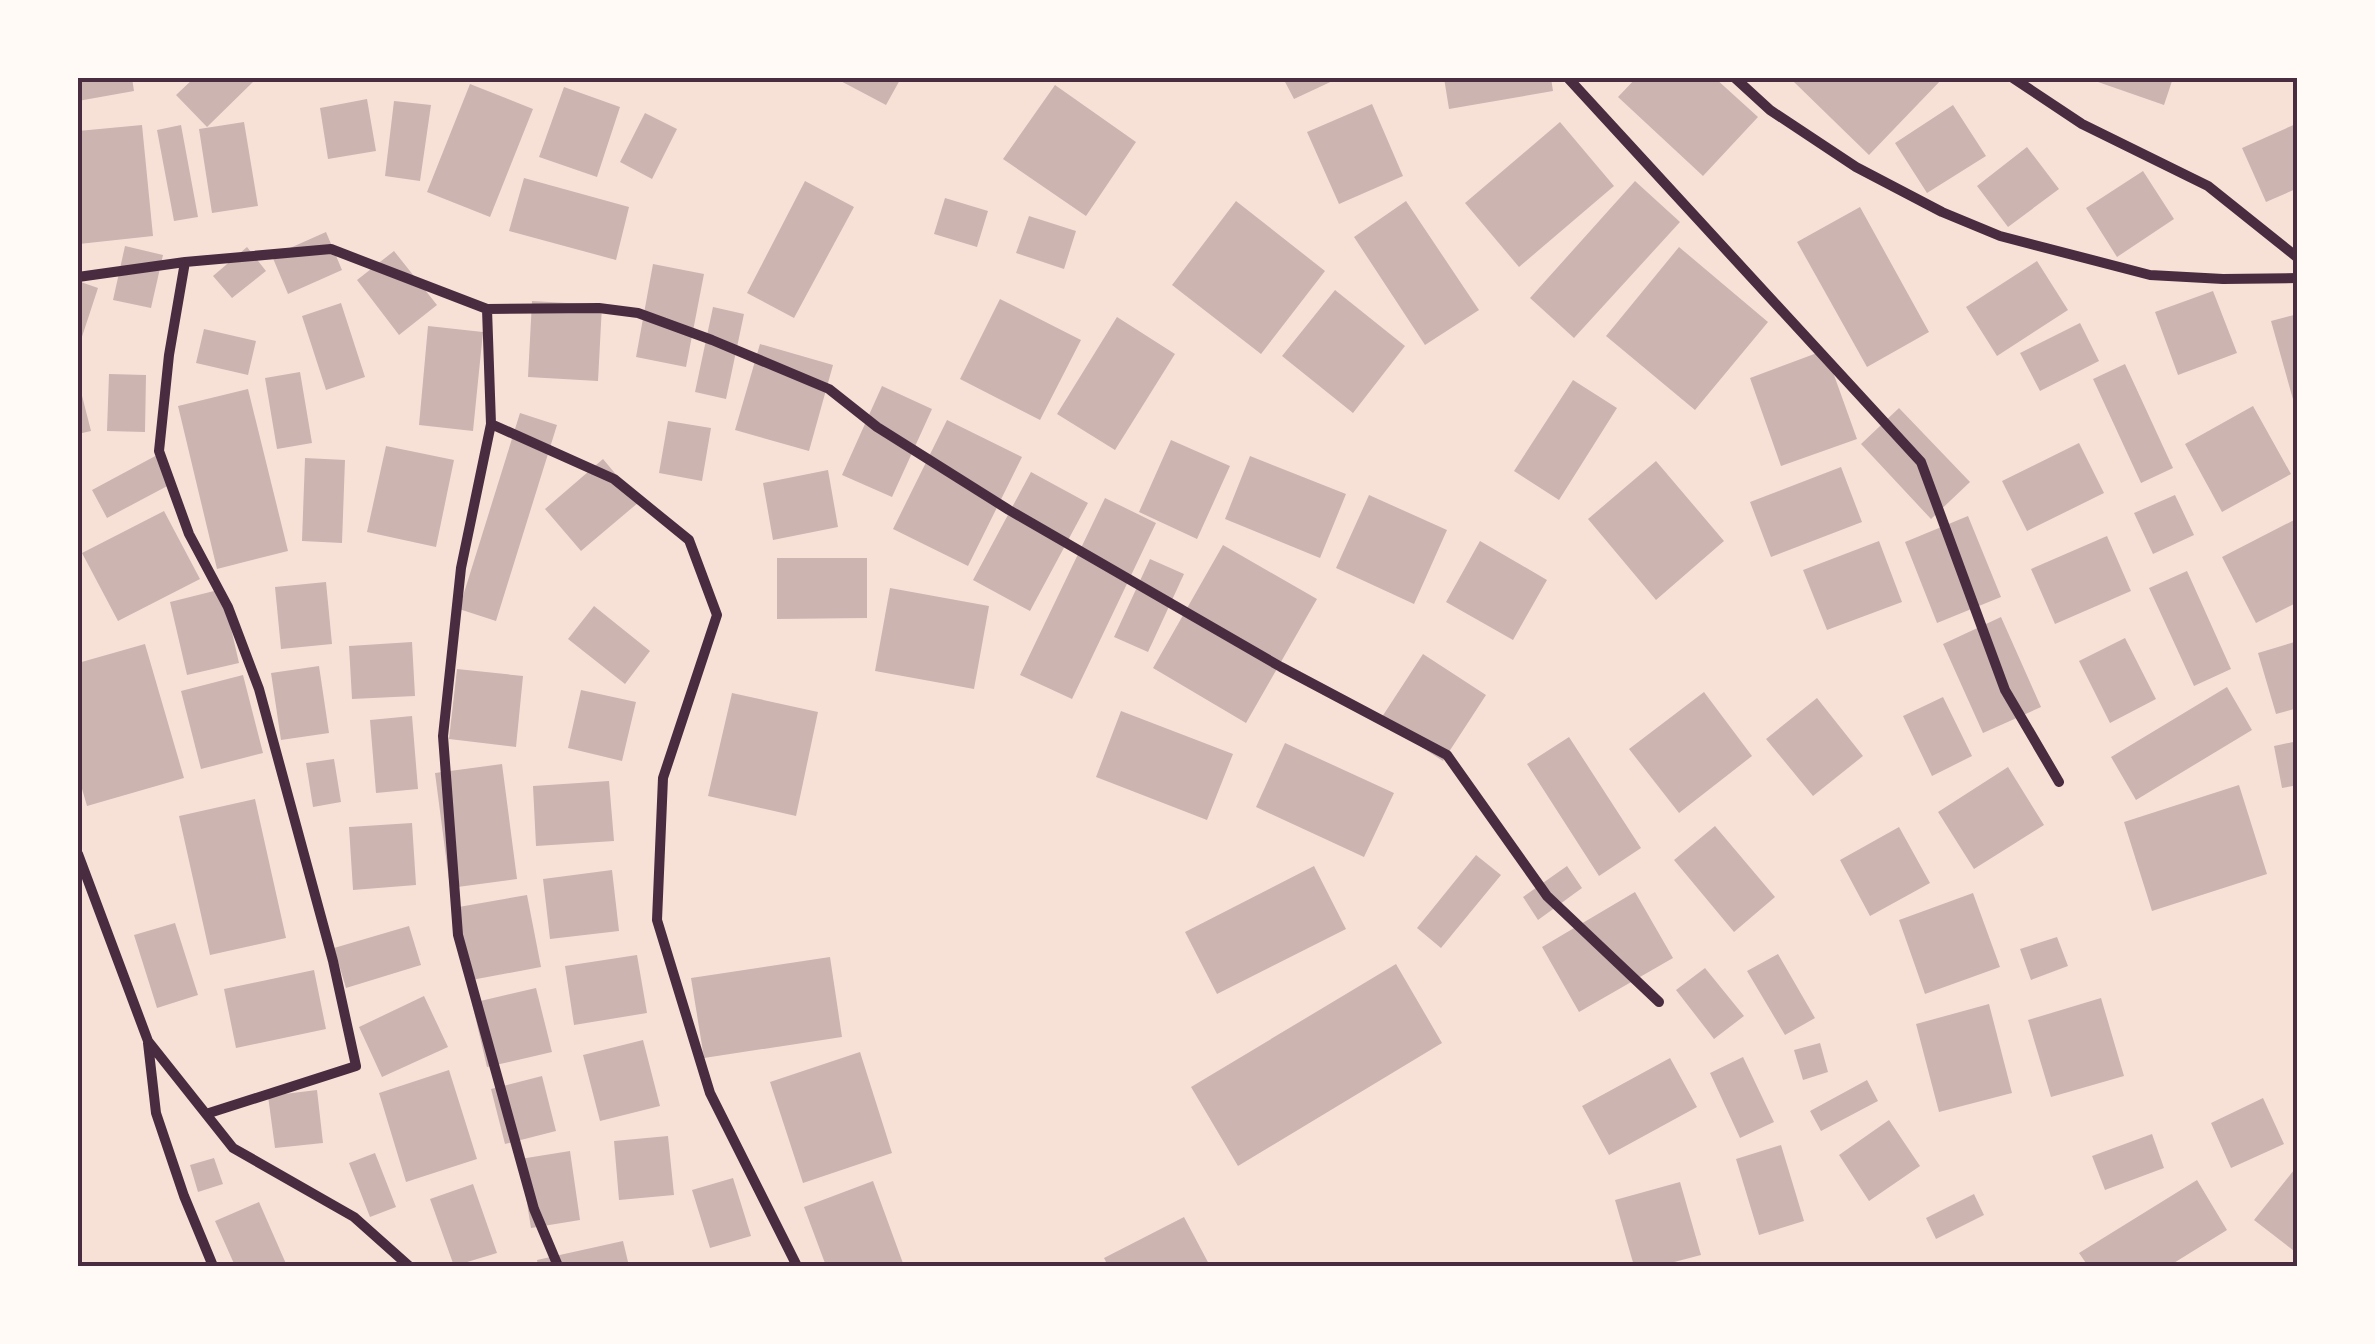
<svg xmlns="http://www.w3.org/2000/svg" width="2375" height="1344" font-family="Commissioner,sans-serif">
  <rect width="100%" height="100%" fill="#f7e1d7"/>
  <path fill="#ccb4b1" d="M78,78H132L134,91L78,101Z
    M194,78H257L207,127L176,95Z
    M835,78H901L886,105Z
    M1283,78H1339L1294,99Z
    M1444,78H1551L1553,91L1449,109Z
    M1636,78H1715L1758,117L1703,176L1618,97Z
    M1798,78H1943L1869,155L1794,82Z
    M2099,78H2173L2164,105L2098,82Z
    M470,84L533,109L490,217L427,192Z
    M1055,85L1136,142L1086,216L1003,159Z
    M564,87L620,107L597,177L539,157Z
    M367,99L376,151L328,159L320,108Z
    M394,101L431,105L420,181L385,176Z
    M1372,104L1403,176L1339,204L1307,132Z
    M1953,105L1986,156L1927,193L1895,143Z
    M645,113L677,129L652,179L620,162Z
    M244,122L258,206L212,213L199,129Z
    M1560,122L1614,186L1519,267L1465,203Z
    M2298,123V188L2266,202L2242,148Z
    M142,125L153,236L79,244L78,131Z
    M181,125L198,217L174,221L157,130Z
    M2027,147L2059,189L2008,227L1977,186Z
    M2143,171L2174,219L2117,257L2086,208Z
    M524,178L629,207L616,260L509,231Z
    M805,181L854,207L794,318L747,293Z
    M1635,181L1680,222L1574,338L1530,298Z
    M945,198L988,211L977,247L934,234Z
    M1236,201L1325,271L1261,354L1172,285Z
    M1406,201L1479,310L1425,345L1354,237Z
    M1860,207L1929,332L1867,367L1797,242Z
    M1029,216L1076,231L1064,269L1016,253Z
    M326,232L342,270L288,294L272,256Z
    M125,246L163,255L151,308L113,300Z
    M247,247L266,271L232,298L213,276Z
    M1679,247L1768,322L1695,410L1606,336Z
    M394,251L437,305L399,335L357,280Z
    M2037,261L2068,310L1997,356L1966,307Z
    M653,264L704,274L686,367L636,357Z
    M78,281L98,288L78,349Z
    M1335,290L1405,346L1353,413L1282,356Z
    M2213,291L2237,353L2178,375L2155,312Z
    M1000,299L1081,340L1040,420L960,379Z
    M532,301L602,305L598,381L528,377Z
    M341,303L365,377L326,390L302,316Z
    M713,307L744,314L726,399L695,392Z
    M2298,314V410H2296L2271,321Z
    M1117,317L1175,354L1115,450L1057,414Z
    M2080,323L2099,361L2040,391L2020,353Z
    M428,326L483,332L473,431L419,425Z
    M204,329L256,341L248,375L196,363Z
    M760,344L833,365L809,451L735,430Z
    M1825,350L1857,439L1781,466L1750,378Z
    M2125,364L2173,468L2141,483L2093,379Z
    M300,372L312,443L277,449L265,378Z
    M109,374L146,375L145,432L107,431Z
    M78,380L91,431L78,434Z
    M1573,380L1617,408L1559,500L1514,471Z
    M882,386L932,409L892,497L842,475Z
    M248,389L288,551L217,569L178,406Z
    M2253,406L2291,474L2222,512L2185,444Z
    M1899,408L1970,482L1931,519L1861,444Z
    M520,413L557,425L496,621L459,609Z
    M947,420L1022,457L968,566L893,529Z
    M668,421L711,428L702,481L659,473Z
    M1171,440L1230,466L1197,539L1139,512Z
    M2079,443L2104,493L2027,531L2002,481Z
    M386,446L454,460L436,547L367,532Z
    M159,454L173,483L107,518L92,490Z
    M1250,456L1346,494L1320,558L1225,519Z
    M305,458L345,460L342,543L302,541Z
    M603,459L639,502L581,551L545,509Z
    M1656,461L1724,541L1656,600L1588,519Z
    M1841,467L1862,522L1771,557L1750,502Z
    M828,470L838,527L773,540L763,483Z
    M1031,472L1088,503L1030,611L973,580Z
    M1369,495L1447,530L1414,604L1336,568Z
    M2175,495L2194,535L2153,554L2134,513Z
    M1105,498L1156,523L1072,699L1020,675Z
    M164,511L200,579L118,621L82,553Z
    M1968,516L2001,597L1937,623L1905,542Z
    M2296,519L2298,602L2256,623L2222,557Z
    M2107,536L2131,591L2055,624L2031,569Z
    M1480,541L1547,580L1513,640L1446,602Z
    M1879,541L1902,602L1827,630L1803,570Z
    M1223,545L1317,599L1246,723L1153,668Z
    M777,558H867V618L777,619Z
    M1150,559L1184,574L1148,652L1114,637Z
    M2187,571L2231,669L2194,686L2149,588Z
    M326,582L332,644L281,649L275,587Z
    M890,588L989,606L974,689L875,671Z
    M222,589L239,663L187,675L170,602Z
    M594,606L650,651L625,684L568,639Z
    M2001,617L2041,707L1983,733L1943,644Z
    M2125,638L2156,699L2110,723L2079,661Z
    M2298,641V708L2276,714L2258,653Z
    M412,642L415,696L352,699L349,646Z
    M145,644L184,778L87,806L78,775V663Z
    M1423,654L1486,695L1443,761L1380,720Z
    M319,666L329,733L281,740L271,673Z
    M457,669L523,676L516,747L449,739Z
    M243,675L263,753L201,769L181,691Z
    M2227,687L2252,730L2136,800L2111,757Z
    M581,690L636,702L622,761L568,748Z
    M1704,692L1752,756L1679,813L1629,749Z
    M732,693L818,712L796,816L708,796Z
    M1943,697L1972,756L1932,776L1903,716Z
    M1817,698L1863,756L1813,796L1766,739Z
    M1121,711L1233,754L1207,820L1096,777Z
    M412,716L418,789L376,793L370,720Z
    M1569,737L1641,848L1599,876L1527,764Z
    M2298,741V785L2282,788L2274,746Z
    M1285,743L1394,793L1364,857L1256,807Z
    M334,759L341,802L313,807L306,763Z
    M502,764L517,879L450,888L435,773Z
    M2008,767L2044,825L1974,869L1938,812Z
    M609,781L614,841L536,846L533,786Z
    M2239,785L2267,874L2152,911L2124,822Z
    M255,799L286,938L210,955L179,816Z
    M412,823L416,885L353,890L349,827Z
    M1715,826L1775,897L1734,932L1674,860Z
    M1899,827L1930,883L1870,916L1840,860Z
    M1476,855L1501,875L1441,948L1417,928Z
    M1314,866L1346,929L1217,994L1185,932Z
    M1567,866L1582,888L1538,920L1523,897Z
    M612,870L619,931L550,939L543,879Z
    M1635,892L1673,958L1579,1012L1542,947Z
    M1973,893L2000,967L1925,994L1899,920Z
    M527,895L541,967L466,981L453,908Z
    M175,923L198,995L157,1008L134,935Z
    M409,926L421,965L346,988L334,948Z
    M2057,937L2068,966L2031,980L2020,949Z
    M1778,954L1815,1018L1785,1035L1747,971Z
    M637,955L647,1013L574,1025L565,966Z
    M830,957L842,1037L704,1058L691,978Z
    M1396,964L1442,1043L1238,1166L1191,1087Z
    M1705,968L1744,1016L1714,1039L1676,990Z
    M314,970L326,1029L236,1048L224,989Z
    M536,988L552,1052L487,1067L472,1003Z
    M424,996L448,1047L382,1077L359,1027Z
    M2101,998L2124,1076L2051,1097L2028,1020Z
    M1989,1004L2012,1093L1939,1112L1916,1024Z
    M643,1040L660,1106L600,1121L583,1055Z
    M1820,1043L1828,1072L1803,1080L1794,1050Z
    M860,1052L892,1153L803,1183L770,1082Z
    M1743,1057L1774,1122L1740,1138L1710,1073Z
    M1670,1058L1697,1107L1609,1155L1582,1106Z
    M449,1070L477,1159L406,1182L379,1093Z
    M542,1076L556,1131L505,1144L491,1089Z
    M1867,1080L1878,1101L1821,1131L1810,1111Z
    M317,1090L323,1143L275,1148L268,1096Z
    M2263,1098L2284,1144L2231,1168L2211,1123Z
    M1889,1120L1920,1166L1869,1201L1839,1155Z
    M2152,1134L2164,1168L2105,1190L2092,1156Z
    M668,1136L674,1195L619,1200L614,1141Z
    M1781,1145L1804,1221L1759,1235L1736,1159Z
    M570,1151L580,1220L531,1228L520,1159Z
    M375,1153L396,1207L370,1217L349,1163Z
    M214,1158L223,1184L198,1192L190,1165Z
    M2298,1165V1254L2254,1220Z
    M733,1178L751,1236L710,1248L692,1190Z
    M2197,1180L2227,1230L2169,1266H2088L2079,1253Z
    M873,1181L904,1266H826L804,1207Z
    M1680,1182L1701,1255L1659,1266H1634L1615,1200Z
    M473,1184L497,1253L454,1266L430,1199Z
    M1974,1194L1984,1215L1936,1239L1926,1218Z
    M259,1202L287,1266H235L215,1221Z
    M1184,1217L1210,1266H1108L1104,1258Z
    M623,1241L629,1266H538L537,1260Z"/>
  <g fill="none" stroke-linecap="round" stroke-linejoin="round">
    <path stroke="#4a2c40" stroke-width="10" d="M1568,78L1921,462L2005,690L2059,782
      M1735,78L1770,110L1856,167L1942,212L2000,236L2150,275L2223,279L2298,278
      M2013,78L2082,124L2208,186L2298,258
      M185,262L169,355L159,451L189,534L228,607L259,689L333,961L356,1066L206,1114
      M78,277L185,262L331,249L487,309L599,308L638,313L712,340L829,389L877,427L1009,510L1281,667L1447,755L1547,896L1659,1002
      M487,309L491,424L461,568L443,736L458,935L534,1209L558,1266
      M491,424L614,479L689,540L717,615L663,778L657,920L710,1093L797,1266
      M78,854L148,1041L233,1148L354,1217L409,1266
      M148,1043L156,1113L184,1196L213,1266"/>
  </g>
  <rect width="2375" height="1344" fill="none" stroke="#fffaf5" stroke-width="160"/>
  <rect x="80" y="80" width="2215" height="1184" fill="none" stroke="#4a2c40" stroke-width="4"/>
</svg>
